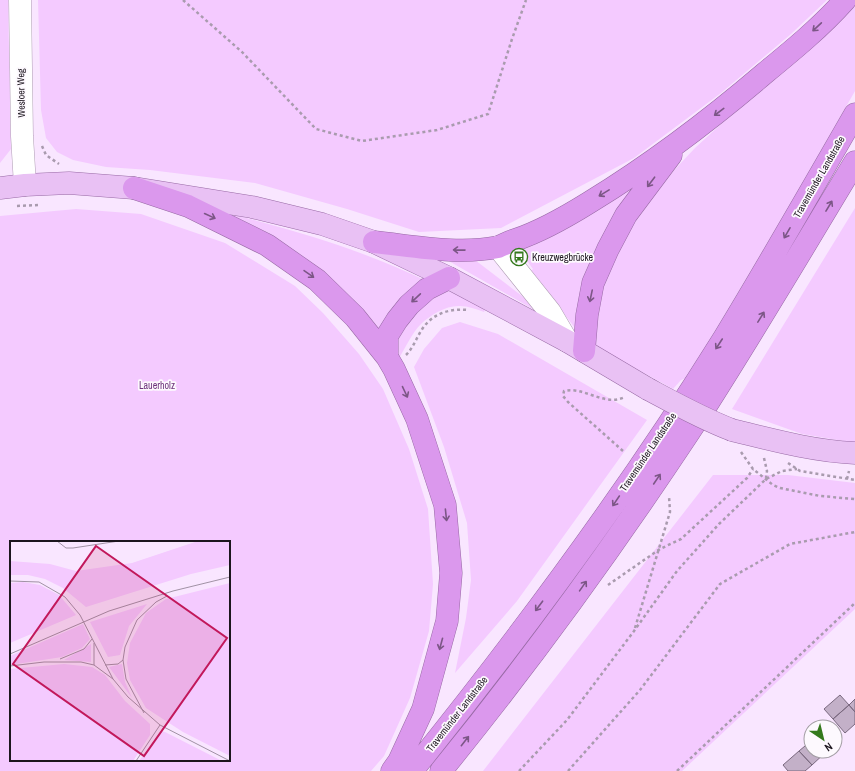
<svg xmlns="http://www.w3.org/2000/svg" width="855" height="771" font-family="'Archivo Narrow',sans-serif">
  <rect width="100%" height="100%" fill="#f9e6ff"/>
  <path fill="#f4caff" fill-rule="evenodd" d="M0,0H8L11,149L0,163Z
    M38,0H827L791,34L721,93L634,158L501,228L419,232L347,209L255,183L150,170L106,167L73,160L57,152L46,138L41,110Z
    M855,1V91L783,217L687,378L681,380L673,389L593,345L604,281L627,233L663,182L695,148Z
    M645,178L575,328L531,271L533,269L519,250C549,238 577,224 604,206C618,197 631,187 645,178Z
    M855,208V443L802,434L732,409Z
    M76,209L141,214L225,243L295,286L323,313L359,354L383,389L409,449L428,509L433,584L429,631L410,698L384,756L371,771H0V216ZM11,542H229V760H11Z
    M235,215C301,232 367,252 429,282L380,337L233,217Z
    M447,260H475L535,306L538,312Z
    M447,290L477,305L485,310L484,312C476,309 468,306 460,306C447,305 430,315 421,324C412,333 406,347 399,358L394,344L411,316L428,300Z
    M460,322L498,334L647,420L517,601L455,673L466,618L471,580L467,523L444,447L414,367L424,349L442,328Z
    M713,475H788L855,483V609L682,771H483Z"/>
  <path fill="#c3b0c8" stroke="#7a697f" d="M840,695L849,705L833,719L824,709Z
    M855,699V712L849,705Z
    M849,705L855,712V724L845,733L833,719Z
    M811,741V751H827L812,765L799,751Z
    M799,751L812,765L805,771H788L783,765Z"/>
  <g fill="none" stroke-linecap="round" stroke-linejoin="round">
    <g stroke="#af9db4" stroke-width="23">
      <path id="minor" d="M20,0L22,136L25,185
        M498,247L550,312L567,341"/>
    </g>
    <g stroke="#986aa5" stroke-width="23">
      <path id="major" d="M0,188L25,185L69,183L134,188L252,207L322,224L374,242L449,278L567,341L648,389
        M732,430C773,440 813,451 855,453"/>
    </g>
    <g stroke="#986aa5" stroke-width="23">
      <path id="highway" d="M134,188L188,206L267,245L317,280L355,317L387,357L394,369L417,419L445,505L451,573L447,621L423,709L399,761L392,771
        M374,242C414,246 458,255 498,247C503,245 509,242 515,240C542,231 566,217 590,202C652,164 710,120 765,73C793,50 821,27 845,0
        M584,351L587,315L593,283L608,249L626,215L671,155
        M387,357V336L397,320L409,305L427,289L449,278
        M412,771C524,632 630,489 724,338C769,264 812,189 855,114
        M441,771C529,663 611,550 688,434C746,345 800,253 855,162"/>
    </g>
    <path stroke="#a99bae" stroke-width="2.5" stroke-dasharray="3 3" stroke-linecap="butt" d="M183,0L242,52L316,129L362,141L437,130L488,114L512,39L526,0
      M42,146L46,155L59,164
      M17,206L38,205
      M406,355C413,348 416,339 421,331C431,314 449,308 468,310
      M623,451L568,402L563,396L564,391C584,386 604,407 625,397
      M741,452L753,469L773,485L780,488L820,496L855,499
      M764,458L767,471L766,478
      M788,463L800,471L855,480
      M847,479L849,471
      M608,585L660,549L681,539L747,478L753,469
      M635,628L670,512L669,496
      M519,771L567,720L634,631L677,571L719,524L766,479L782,471L797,469
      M568,771L640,690L720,584L790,544L855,532
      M677,771L855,603"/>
    <use href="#minor" stroke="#fff" stroke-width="22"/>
    <use href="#major" stroke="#e9c1f4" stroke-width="22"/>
    <use href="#highway" stroke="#db98ed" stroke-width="22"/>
    <g stroke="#986aa5" stroke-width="23" stroke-linecap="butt">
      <path id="major-bridge" d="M648,389C676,404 703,419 732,430"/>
    </g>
    <use href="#major-bridge" stroke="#e9c1f4" stroke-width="22"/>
  </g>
  <defs><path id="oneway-shaft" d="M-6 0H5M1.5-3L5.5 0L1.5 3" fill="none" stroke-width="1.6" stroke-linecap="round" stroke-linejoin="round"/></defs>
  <g stroke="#7c5686">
    <use href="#oneway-shaft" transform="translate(817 27) rotate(137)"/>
    <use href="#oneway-shaft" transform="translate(719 112) rotate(143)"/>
    <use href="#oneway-shaft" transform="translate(651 182) rotate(127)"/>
    <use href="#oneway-shaft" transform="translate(604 193) rotate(149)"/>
    <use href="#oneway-shaft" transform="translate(829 206) rotate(-59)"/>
    <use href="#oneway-shaft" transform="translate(210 216) rotate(25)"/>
    <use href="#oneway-shaft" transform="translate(787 233) rotate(120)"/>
    <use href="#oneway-shaft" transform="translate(459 250) rotate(-179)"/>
    <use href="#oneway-shaft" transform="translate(309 274) rotate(35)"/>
    <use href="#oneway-shaft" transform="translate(591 296) rotate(102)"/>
    <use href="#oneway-shaft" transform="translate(416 298) rotate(137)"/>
    <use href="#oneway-shaft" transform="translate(761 317) rotate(-58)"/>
    <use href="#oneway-shaft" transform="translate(719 344) rotate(123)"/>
    <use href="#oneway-shaft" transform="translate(405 392) rotate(65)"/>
    <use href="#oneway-shaft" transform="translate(657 479) rotate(-56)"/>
    <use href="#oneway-shaft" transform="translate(616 501) rotate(124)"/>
    <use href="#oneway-shaft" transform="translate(446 515) rotate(84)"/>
    <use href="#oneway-shaft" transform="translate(583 586) rotate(-55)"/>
    <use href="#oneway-shaft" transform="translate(539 606) rotate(127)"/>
    <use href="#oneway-shaft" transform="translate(441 644) rotate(105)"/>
    <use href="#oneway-shaft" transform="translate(465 741) rotate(-52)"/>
  </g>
  <defs>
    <g id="bus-ring" transform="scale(0.9)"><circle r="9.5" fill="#fdf9fe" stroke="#34791c" stroke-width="1.5"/><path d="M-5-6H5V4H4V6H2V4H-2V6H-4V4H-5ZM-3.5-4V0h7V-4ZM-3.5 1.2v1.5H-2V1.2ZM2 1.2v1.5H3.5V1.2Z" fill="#34791c"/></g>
  </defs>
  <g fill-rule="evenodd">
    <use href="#bus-ring" x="519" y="257"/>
  </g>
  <g text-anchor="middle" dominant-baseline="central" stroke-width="3.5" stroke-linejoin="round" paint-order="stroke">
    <g font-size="10" fill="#1c151e" stroke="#fdf9fe">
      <text transform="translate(21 93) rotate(-91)">Wesloer Weg</text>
      <text transform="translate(819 177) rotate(-60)">Travemünder Landstraße</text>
      <text transform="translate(648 452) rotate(-56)">Travemünder Landstraße</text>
      <text transform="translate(457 714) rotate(-52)">Travemünder Landstraße</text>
    </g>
    <g font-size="10" fill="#1c151e" stroke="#fdf9fe" text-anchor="start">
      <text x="532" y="257">Kreuzwegbrücke</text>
    </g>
    <g font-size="10" fill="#6d337c" stroke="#fdf9fe">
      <text x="157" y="385">Lauerholz</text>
    </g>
  </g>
  <g transform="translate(10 541)">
    <rect width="220" height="220" fill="#f9e6ff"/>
    <path d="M188,0H220V24L181,33L76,66L53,47L35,38L18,34H0V20L40,23L66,30L122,22ZM13,41L30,44L49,54L66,74L0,102V42ZM220,42V215L173,191L136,167L120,139L117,122L120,102L136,72L156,58ZM137,63L119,85L110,114L98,116L80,81ZM73,83L80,98L72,107L52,116L0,124V115ZM81,103V121L54,119ZM54,123L82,126L95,134L115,160L140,183V194L123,220H0V128ZM112,123L115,141L122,157L99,126ZM151,190L155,191L212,220H129Z" fill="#f4caff"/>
    <path fill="none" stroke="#a192a5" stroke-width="1" d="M47,0L56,7H63L109,0M0,40L29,41L55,56L70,74L103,138L118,156L150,184L220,220M84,102V124M0,113L99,70L163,50L220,36M50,118L74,108L82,98M95,124L108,123L113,119M0,125L34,121H71L84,124L103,138M134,172L116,138L113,119L115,106L127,79L146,61L157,55M126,220L150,184"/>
    <path fill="#c2185b" fill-opacity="0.15" stroke="#c2185b" stroke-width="2" d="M86,5L217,97L134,215L3,123Z"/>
    <rect width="220" height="220" fill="none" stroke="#1c151e" stroke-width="2"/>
  </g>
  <g transform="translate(823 739) rotate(145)"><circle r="19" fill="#fdf9fe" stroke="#a39ea4"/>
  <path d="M0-3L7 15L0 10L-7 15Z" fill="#34791c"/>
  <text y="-6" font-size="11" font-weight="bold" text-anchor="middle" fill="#1c151e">N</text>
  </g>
</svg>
